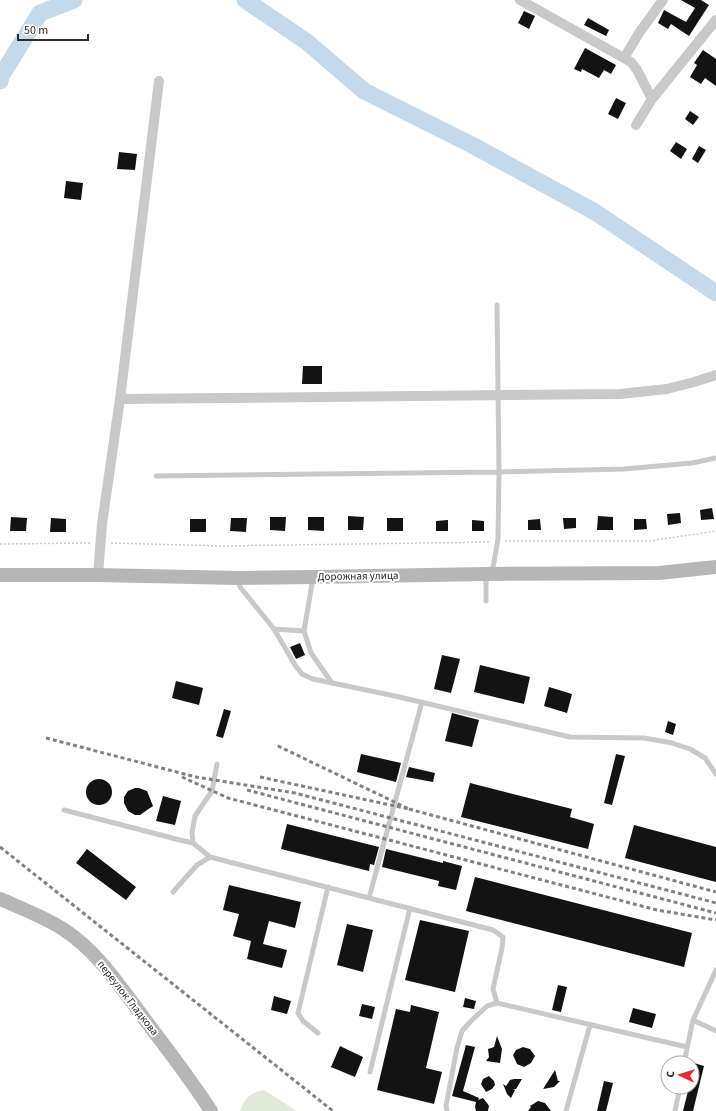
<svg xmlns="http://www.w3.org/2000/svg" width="716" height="1111" font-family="'Source Sans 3',sans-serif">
  <rect width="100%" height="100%" fill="#fff"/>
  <path fill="#e1ead9" d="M264,1090L297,1111H240C245,1097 250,1093 264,1090Z"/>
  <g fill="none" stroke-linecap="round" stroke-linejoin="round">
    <path stroke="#c4daeb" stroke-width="17" d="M245,0L307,42L364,91L472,145L595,212L716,293
      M0,81L1,76L40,13L74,0"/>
  </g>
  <path fill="#131313" d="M681,0H701L709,5L689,36L671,24L668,29L658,23L664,10L686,22L695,8Z
    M524,11L535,16L529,29L518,23Z
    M588,18L609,30L606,36L584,25Z
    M585,48L616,65L611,74L604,70L599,78L582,69L581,72L574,69Z
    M703,50L716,59V86L705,78L701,84L690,77L697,65L694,63Z
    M616,98L626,103L618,119L608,114Z
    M690,111L699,117L693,125L685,119Z
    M676,142L687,149L681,159L670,151Z
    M699,146L706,150L698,163L692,159Z
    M119,152L137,154L135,170L117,169Z
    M66,181L83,183L81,200L64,198Z
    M303,366H322V384H302Z
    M712,508L714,519L701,520L700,510Z
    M680,513L681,523L668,525L667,514Z
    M348,516L364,517L363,530H348Z
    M598,516L613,517V530H597Z
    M11,517L27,518L26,531H10Z
    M270,517H286L285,531L270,530Z
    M308,517H324V531L308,530Z
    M51,518L66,519V532H50Z
    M231,518H247L246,532L230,531Z
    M387,518H403V531H387Z
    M563,518H576V528L564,529Z
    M190,519H206V532H190Z
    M540,519L541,530H528V520Z
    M634,519H646L647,529L634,530Z
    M448,520V531H436V521Z
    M472,520L484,521V531H472Z
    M300,643L305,655L296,659L290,647Z
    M442,655L460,659L451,693L434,689Z
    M480,665L530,677L524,704L474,692Z
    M176,681L203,688L199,705L172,698Z
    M549,687L572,694L567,713L544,706Z
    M224,709L231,711L223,738L216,736Z
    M452,713L479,720L472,747L445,741Z
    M668,721L676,724L673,735L665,732Z
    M361,754L401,763L396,782L357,772Z
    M616,754L625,756L612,805L604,803Z
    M409,767L435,773L433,782L406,777Z
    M86 792a13 13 0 1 1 26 0a13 13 0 1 1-26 0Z
    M470,783L572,809L570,817L594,824L588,849L461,817Z
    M135,788H139L147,791L153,806L140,815H135L128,811L124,803V797L128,791Z
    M163,796L181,801L175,825L156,821Z
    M287,824L379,847L374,865L370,864L369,871L281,849Z
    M634,825L716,847V882L625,858Z
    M87,849L136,887L126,900L76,863Z
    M386,849L443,863V861L462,866L456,890L438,886L439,881L382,867Z
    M475,877L692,933L684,967L466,911Z
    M229,885L301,902L295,928L269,921L263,944L287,950L282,968L247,959L251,941L233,936L239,914L223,910Z
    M420,920L469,931L455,992L405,980Z
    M347,924L373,930L363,972L337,965Z
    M558,985L567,987L561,1012L552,1010Z
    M274,996L291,1001L287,1014L271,1010Z
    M465,998L476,1001L474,1009L463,1007Z
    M362,1004L375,1007L372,1019L359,1016Z
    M411,1005L439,1012L426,1068L442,1072L434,1104L377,1090L396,1009L410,1012Z
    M633,1008L656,1014L652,1028L629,1022Z
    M497,1036L502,1049L500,1063L486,1061L489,1057L488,1049L494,1047Z
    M466,1045L475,1047L463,1091L479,1098L478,1100L483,1098L487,1103L489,1106L488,1111H476L475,1107L476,1102L452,1096Z
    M340,1046L363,1057L355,1077L331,1067Z
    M523,1047L530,1049L535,1056L531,1063L524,1067L517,1064L513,1055L516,1050Z
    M694,1063L704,1066L693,1111H683L689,1087H692V1074Z
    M555,1070L558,1081H560L554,1087L543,1089Z
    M489,1076L494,1081L495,1085L492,1089L486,1092L481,1084L483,1079Z
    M514,1079H522L516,1089H513L515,1090L511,1098L507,1094L503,1084L506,1086L510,1080Z
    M604,1081L613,1083L606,1111H597Z
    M538,1101L545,1103L551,1111H528L531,1107L530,1106Z"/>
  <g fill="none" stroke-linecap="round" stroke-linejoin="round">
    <path stroke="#c9c9c9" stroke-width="1.5" stroke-dasharray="2 2" stroke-linecap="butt" d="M505,541H649L716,531
      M111,543L222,546L491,542
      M0,544L91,543"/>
    <path stroke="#c9c9c9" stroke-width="5" d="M156,476L499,472L624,469L692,463L716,458
      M492,573L498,539L499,472L497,305
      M239,579L240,587L274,629L304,631L313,578
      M486,601V576
      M274,629L295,665L302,674L313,679L395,696L570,737L644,738L672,743L690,749L705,758L716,774
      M304,631L311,653L332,683
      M217,764L212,791L195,816L192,833L193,843L210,857L493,930L503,937L502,948L493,989L497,1003
      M64,810L180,840L193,843
      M173,892L197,865L210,857
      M369,898L422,702
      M693,1020L716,1031
      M318,1033L303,1021L298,1013L328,887
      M684,1063L693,1020L716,970
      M370,1072L410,908
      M447,1111L446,1106L457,1048L462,1031L472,1020L487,1006L497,1003L687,1047
      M566,1111L590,1025
      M675,1111L680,1087"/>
    <path stroke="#c9c9c9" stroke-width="10" d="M520,0L631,62L637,70L652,99
      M624,58L639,33L663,0
      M636,125L652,99L716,20
      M120,399L620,394L667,389L694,382L716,375
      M98,575L102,524L120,399L159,81"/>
    <path stroke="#b6b6b6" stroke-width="14" d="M0,575H98L239,578L313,577L486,574L659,573L716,567
      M0,899C21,908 44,917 63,929C97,951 119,985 143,1017C166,1048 190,1078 211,1111"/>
    <path stroke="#818181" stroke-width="3" stroke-dasharray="4 3" stroke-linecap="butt" d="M46,738L196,777L295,793L716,903
      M182,777L228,798L657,910L716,920
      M260,777L409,809L276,745
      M247,790L716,913
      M409,809L716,892
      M0,847L333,1111"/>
  </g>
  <g text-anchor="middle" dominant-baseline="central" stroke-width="4" stroke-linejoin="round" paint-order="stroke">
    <g font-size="11" fill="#2c2c2c" stroke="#fff">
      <text transform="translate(358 576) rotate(-1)">Дорожная улица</text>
      <text transform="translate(128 998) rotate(52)">переулок Гладкова</text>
    </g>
  </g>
  <g transform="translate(680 1075) rotate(274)"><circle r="19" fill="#ffffff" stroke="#ababab"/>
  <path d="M0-3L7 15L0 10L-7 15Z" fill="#e62b33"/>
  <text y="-6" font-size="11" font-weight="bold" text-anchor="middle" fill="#2c2c2c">С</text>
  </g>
  <path d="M18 34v6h70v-6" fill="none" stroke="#2c2c2c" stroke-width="2"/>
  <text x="24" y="34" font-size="12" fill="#2c2c2c" stroke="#ffffff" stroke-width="3" paint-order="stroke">50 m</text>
</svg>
